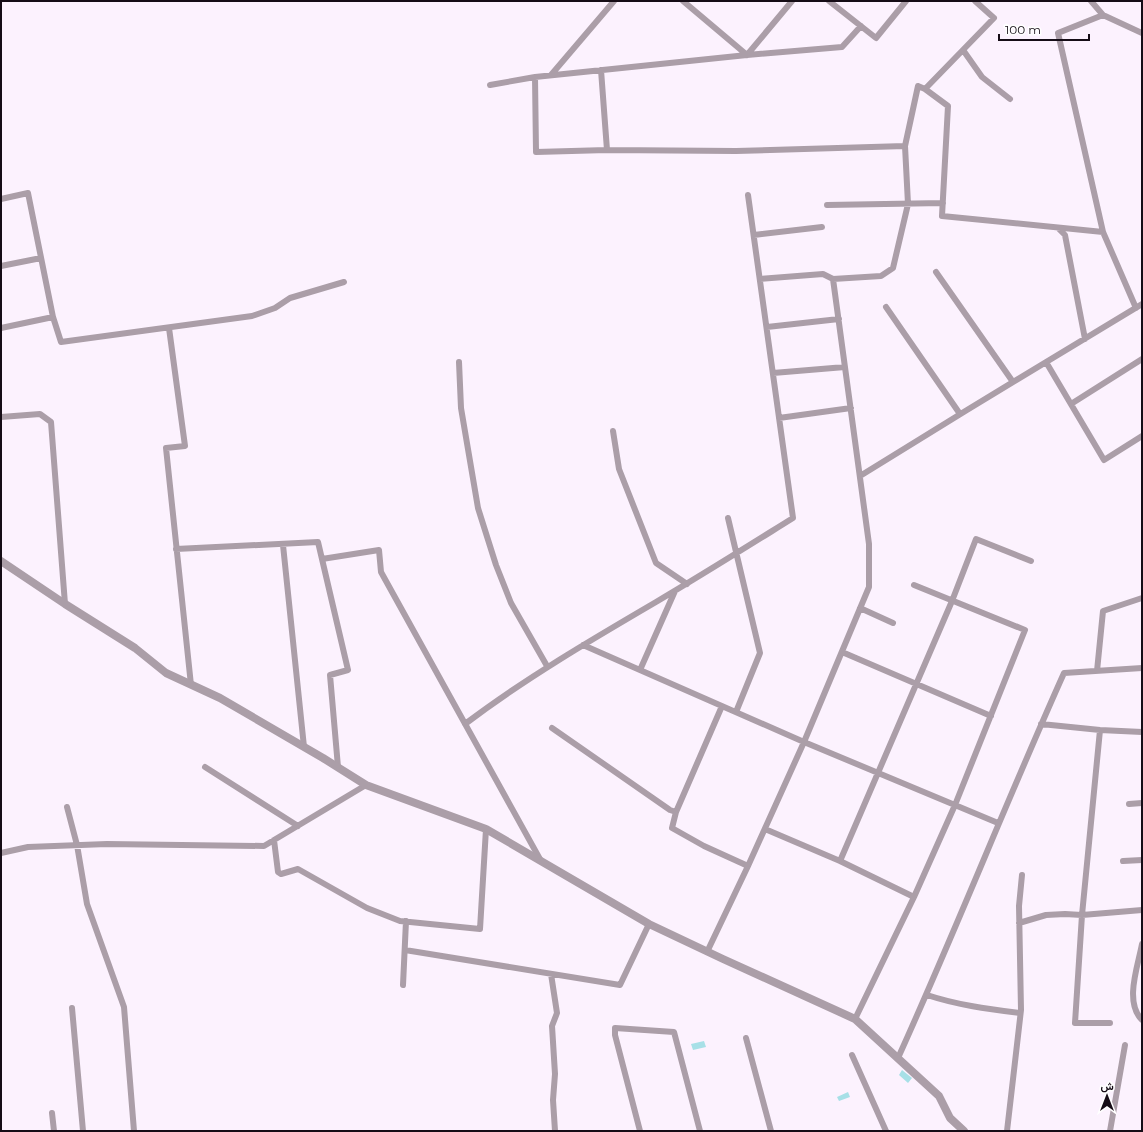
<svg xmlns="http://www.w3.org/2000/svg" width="1143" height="1132" font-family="Montserrat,Vazirmatn,sans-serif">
  <rect width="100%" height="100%" fill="#fcf2fe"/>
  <path fill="#a7e0e7" d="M704,1041L706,1047L693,1050L691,1044Z
    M902,1070L912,1078L908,1083L899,1075Z
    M848,1092L850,1097L839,1101L837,1097Z"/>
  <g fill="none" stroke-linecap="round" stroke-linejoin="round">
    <path stroke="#ab9ea8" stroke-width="6" d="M683,1L747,55L792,1
      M829,1L876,38L906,1
      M1091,1L1103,15L1142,33
      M1103,15L1058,33L1103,232L1136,308
      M963,50L982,77L1010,99
      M601,70L607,150L736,151L905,146
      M551,75L614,1
      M535,77L536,152L607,150
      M490,85L535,77L747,55L842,47L861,26
      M925,89L948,106L942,216L1103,232
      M1,199L28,193L53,317L61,342L252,316L275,308L290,298L344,282
      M827,205L943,203
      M1058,228L1065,235L1085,339
      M754,235L822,227
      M1,266L41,258
      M936,272L1013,382
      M833,279L881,276L893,268L908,204L905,146L918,86L925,89L994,18L975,1
      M886,307L960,414
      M767,327L839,319
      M1,328L53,317
      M169,328L185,446L166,448L191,685
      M459,362L461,408L478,508L496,565L511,603L547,666
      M1046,362L1104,460L1142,436
      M773,373L845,367
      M1071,404L1142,359
      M1,417L40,414L51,422L65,604
      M779,418L851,408
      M613,431L619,469L656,563L687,584
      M860,476L967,410L1142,304
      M728,518L760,653L736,712
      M283,545L304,747
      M176,549L318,542L348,670L330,675L338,767
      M322,559L379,550L381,572L541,861
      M860,608L893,623
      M583,645L804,742L998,823
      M842,652L991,716
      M640,670L675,591
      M1097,671L1103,611L1142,598
      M722,706L676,812L672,828L704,846L748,866
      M465,724C526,678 591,640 656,602C702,575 748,546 793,518L748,195
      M1041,724L1100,730L1142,732
      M552,728L670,810L676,812
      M1100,730L1082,915L1075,1023H1110
      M205,767L298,826
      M1129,804L1142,803
      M67,807L77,845L87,904L124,1007L134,1131
      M765,829L840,861L914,897
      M274,840L278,872L281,874L298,869L367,908L400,921L480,929L486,829
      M1,853L28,847L107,844L264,846L366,785
      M840,861L952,601L976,539L1031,561
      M1123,861L1142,860
      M1019,923L1046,915L1065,914L1082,915L1142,910
      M1142,944C1138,966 1124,1002 1142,1020
      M405,950L620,985L649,924
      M707,952L748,866L804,742L869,587V544L833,279L823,274L760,279
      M551,974L557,1013L552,1026L555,1074L553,1100L555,1131
      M403,985L406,921
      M927,995C957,1005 988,1009 1020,1013
      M72,1008L83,1131
      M855,1019L914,897L955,805L1025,630L914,585
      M746,1038L771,1131
      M852,1055L886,1131
      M898,1058C956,930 1007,800 1064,673L1142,668
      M52,1113L54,1131
      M640,1131L615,1035V1028L674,1032L700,1131
      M1007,1131L1021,1010L1019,906L1022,875
      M1110,1131L1125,1045"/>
    <path stroke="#ab9ea8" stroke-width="8" d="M1,561L65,604L135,648L166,673L220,698L323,758L366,785L486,829L649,924L723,959L855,1019L939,1096L950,1118L964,1131"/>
  </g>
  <rect width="1143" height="1132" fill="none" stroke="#150c16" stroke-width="4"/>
  <g transform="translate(1107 1096)" stroke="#ffffff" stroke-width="3" paint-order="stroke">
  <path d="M0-3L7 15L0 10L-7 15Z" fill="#150c16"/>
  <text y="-6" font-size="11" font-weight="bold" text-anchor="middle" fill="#150c16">ش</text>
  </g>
  <path d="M999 34v6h90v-6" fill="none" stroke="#150c16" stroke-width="2"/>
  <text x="1005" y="34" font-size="12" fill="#150c16" stroke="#ffffff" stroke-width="3" paint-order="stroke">100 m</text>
</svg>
